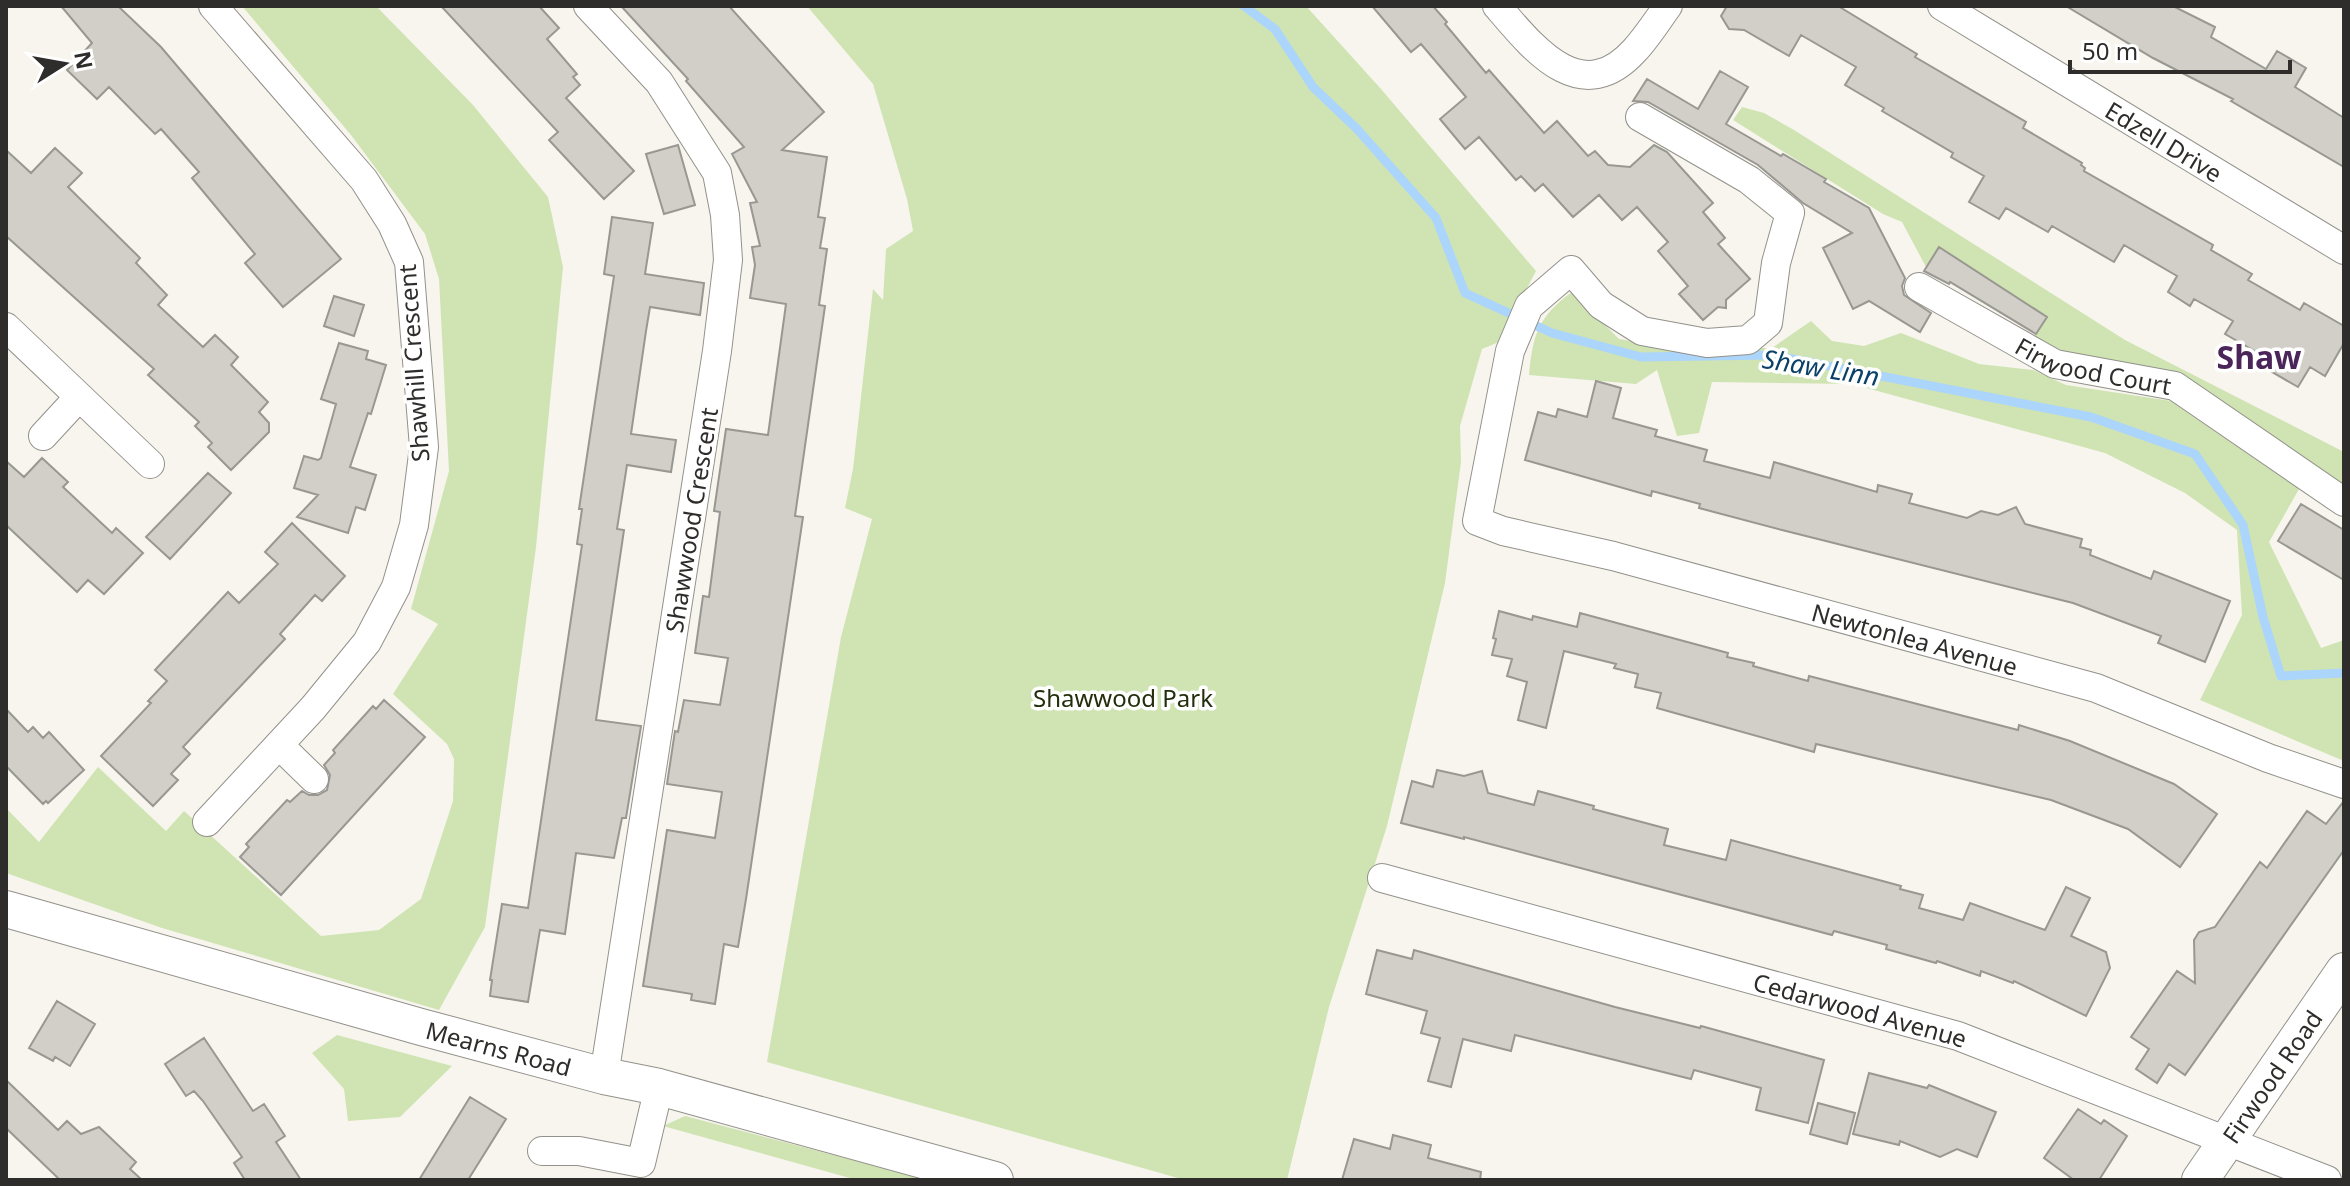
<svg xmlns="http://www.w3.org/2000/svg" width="2350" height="1186" font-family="'Noto Sans',sans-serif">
  <rect width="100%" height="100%" fill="#f7f5ee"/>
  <path fill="#cfe4b2" d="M242,6H376L473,105L548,197L563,267L536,547L485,927L439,1010L162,928L6,873V808L39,842L98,767L166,831L184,811L321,936L379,930L421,899L453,801L454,759L447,744L393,694L438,624L411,609L449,471L439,279L425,234L351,135Z
    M807,6H1306L1381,89L1536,271L1499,342L1482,349L1460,426L1461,462L1445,583L1387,826L1329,1007L1287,1180H1185L767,1062L841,637L872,519L845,508L853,469L873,289L883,300L886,249L913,231L907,199L873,84Z
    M1742,107L1764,113L1794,130L2125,340L2344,452V491L2177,377L2069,359L2033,337L2046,316L1940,247L1926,267L1902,222L1883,214L1733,120Z
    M1572,292L1619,339L1672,348H1772L1811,321L1832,341L1864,346L1901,333L1979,364L2033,370L2066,385L2171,401L2299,489L2269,542L2321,648L2344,640V761L2200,700L2242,615L2237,530L2185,493L2105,453L1852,384L1712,382L1699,433L1677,436L1657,370L1636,384L1529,375C1533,334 1538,317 1572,292Z
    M337,1035L452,1066L400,1117L348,1121L344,1089L312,1053Z
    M685,1116L929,1180H857L663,1126Z"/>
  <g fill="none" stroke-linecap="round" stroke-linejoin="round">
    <path stroke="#acd5fb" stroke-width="9" d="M1244,6L1275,29L1313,87L1357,129L1436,218L1465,293L1552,333L1641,357L1773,355L2091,417L2195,454L2243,525L2263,617L2281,676L2344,673"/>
  </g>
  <path fill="#d1cfc8" stroke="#999791" stroke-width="2" d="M61,6H118L161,47L341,259L283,307L245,263L255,254L192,178L199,172L161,129L155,134L109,87L97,99L67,70L92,43Z
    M441,6H539L559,28L547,39L577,74L573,77L580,85L566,98L634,171L604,199L549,140L558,132Z
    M621,6H729L824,112L782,150L827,157L818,217L825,218L820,248L827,249L819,305L825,306L795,516L803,517L746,899L738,947L724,944L715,1004L691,1000L692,994L643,986L667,830L715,838L722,792L667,784L675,731L678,732L684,700L720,705L728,658L695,653L703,596L709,597L720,512L714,511L726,429L768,435L786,304L750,298L755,265L752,247L760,246L750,203L757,202L732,154L744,147L686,81L688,79Z
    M1372,6H1433L1447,22L1445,24L1486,73L1489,70L1544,133L1557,121L1588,156L1595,151L1608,165L1630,167L1654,145L1667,152L1713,203L1703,212L1725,238L1718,244L1750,279L1726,300V308L1718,307L1703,320L1679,294L1688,286L1658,251L1668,242L1637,207L1622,220L1599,195L1573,217L1543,184L1535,191L1521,176L1516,180L1479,137L1465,149L1440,119L1466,97L1421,44L1411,52Z
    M1727,6H1838L1917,54L1915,57L2026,122L2023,128L2082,163L2081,165L2085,168L2084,171L2213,245L2211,250L2252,274L2248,280L2300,310L2304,303L2344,326V343L2325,376L2310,367L2298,387L2253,361L2258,353L2225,334L2233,321L2194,299L2190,306L2168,292L2177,276L2124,245L2114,262L2052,226L2048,232L2006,208L1999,219L1969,202L1984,176L1951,157L1953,153L1882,111L1884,108L1845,85L1856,67L1801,35L1789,56L1744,30L1729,29L1721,16Z
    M2066,6H2173L2215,27L2211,37L2266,69L2277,51L2306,68L2295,87L2344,118V167L2231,101L2233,99L2153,58Z
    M1720,71L1748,87L1726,124L1781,156L1783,154L1826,179L1824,182L1869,208L1905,278L1902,286L1904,295L1931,313L1920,332L1869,301L1853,309L1823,248L1852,233L1803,203L1758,165L1648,102L1633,101L1647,79L1698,109Z
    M678,145L695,205L664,214L646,154Z
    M55,148L82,173L68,187L140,258L136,263L167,295L158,305L203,347L215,335L238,357L231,365L268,402L259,412L269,423V432L231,470L208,447L212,443L195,426L199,422L148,375L154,369L6,236V150L31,173Z
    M612,217L653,223L645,274L704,283L700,315L650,307L646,331L631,434L676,440L671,472L627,465L617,529L624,530L596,720L641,726L626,818H622L614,858L576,853L565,934L540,930L528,1002L490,996L492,980H490L502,904L528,908L582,545L577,544L582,509H579L614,276L604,274Z
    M1939,247L2047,317L2036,334L1950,282L1949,284L1924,271Z
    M334,296L364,305L354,336L324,326Z
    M339,343L368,351L366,359L386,365L371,414L368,413L350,467L376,475L365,510L356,507L348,533L297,517L318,495L294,488L304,456L318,460L321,458L336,404L321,399Z
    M1596,381L1621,388L1613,418L1657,430L1655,436L1707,450L1704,461L1770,478L1774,462L1877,492L1878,485L1912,494L1909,503L1967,518L1981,511L1998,515L2016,507L2025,524L2082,539L2080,547L2091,550L2090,555L2151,579L2154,571L2230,601L2205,662L2158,643L2161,636L2073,603L1782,530L1699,508L1700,504L1652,491L1651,496L1525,460L1538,412L1556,417L1558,409L1587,417Z
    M42,458L68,482L63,487L112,533L116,528L143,553L104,594L88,580L77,592L6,525V461L24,477Z
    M208,473L231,493L170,559L146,537Z
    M2301,504L2344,530V580L2278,541Z
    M292,523L345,576L322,601L315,595L280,634L285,639L183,747L190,754L171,774L178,780L153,806L101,756L151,703L148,701L167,681L155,670L228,592L239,603L278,564L265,552Z
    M1499,611L1532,620L1533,616L1577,627L1580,613L1728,653L1727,657L1754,663L1753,666L1808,681L1809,676L2018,730L2019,725L2070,741L2174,784L2217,814L2180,867L2128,829L2051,800L1816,744L1814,752L1657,708L1661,693L1635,687L1638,674L1614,668L1616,664L1564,651L1546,728L1518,720L1527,682L1507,676L1512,659L1492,655L1496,639L1493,638Z
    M384,700L425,737L281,895L240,857L249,847L246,844L287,800L290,802L302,791L309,795H318L327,790L330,775L324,765L335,753L333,750L373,706L376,709Z
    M6,709L28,732L33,727L43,738L49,732L84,770L48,803L46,801L43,804L6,766Z
    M1437,770L1464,776L1482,771L1488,793L1534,805L1538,791L1594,806L1593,809L1668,829L1664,845L1726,860L1731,840L1901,886L1900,889L1923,895L1919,908L1963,920L1970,903L2045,930L2066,887L2090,898L2071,936L2106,952L2110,968L2086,1016L2014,981L2013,983L1981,971L1980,976L1937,961L1936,963L1886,949L1887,945L1834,931L1832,935L1464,837V839L1401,823L1412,781L1433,787Z
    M2344,801V850L2185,1075L2169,1064L2157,1083L2136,1069L2149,1049L2131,1037L2177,971L2195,983L2194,940L2199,932L2215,927L2260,862L2267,868L2307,811L2326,824Z
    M1377,950L1412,959L1414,950L1615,1007L1700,1028L1701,1026L1824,1060L1808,1123L1756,1110L1761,1088L1694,1070L1691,1079L1515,1035L1511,1051L1463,1039L1451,1087L1428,1081L1440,1038L1421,1033L1427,1011L1366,994Z
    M57,1001L95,1024L70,1066L55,1057L53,1061L29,1048Z
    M204,1038L253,1111L264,1104L285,1136L276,1142L301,1180H245L234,1163L242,1157L203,1101L194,1091L186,1096L165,1064Z
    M1869,1073L1927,1088L1929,1085L1996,1112L1977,1157L1957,1149L1940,1157L1900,1141L1899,1145L1853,1134Z
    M6,1080L58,1130L67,1121L81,1134L99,1127L136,1162L130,1169L142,1180H60L6,1128Z
    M470,1097L506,1119L468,1180H419Z
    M1818,1103L1855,1113L1847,1144L1810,1134Z
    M2078,1109L2101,1124L2104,1120L2127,1136L2099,1180H2074L2044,1158Z
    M1393,1135L1431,1145L1428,1158L1481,1172L1480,1180H1342L1354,1139L1390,1149Z"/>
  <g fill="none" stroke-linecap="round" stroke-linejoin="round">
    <g stroke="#93918b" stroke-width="30">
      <g id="minor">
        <path d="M588,6L659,82L717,173L725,215L728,260L717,351L604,1076"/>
        <path d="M1497,6C1533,48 1581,110 1635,50C1647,37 1657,21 1668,6"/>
        <path id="s1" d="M1942,6L2344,250"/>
        <path id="s2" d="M1640,117L1749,180L1790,213L1776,263L1768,323L1748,340L1707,343L1642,331L1601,305L1571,270L1529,306L1510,351L1477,521L1503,531L1613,556L2096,688L2268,758L2344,784"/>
        <path id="s3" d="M1919,287L2055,364L2175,386L2344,502"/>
        <path d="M6,327L150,464"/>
        <path d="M43,436L79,397"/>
        <path d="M279,745L314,779"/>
        <path d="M207,822L313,708L367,642L396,587L414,525L424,447L409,262L392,224L364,180L213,6"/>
        <path id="s4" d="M1382,878L1958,1036L2327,1180"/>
        <path d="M542,1151H579L641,1163L659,1087"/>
      </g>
    </g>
    <g stroke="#93918b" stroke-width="38">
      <g id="tertiary">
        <path id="s5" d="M6,909L421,1027L604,1076L659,1087L995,1180"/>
        <path id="s6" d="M2200,1180L2344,971"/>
      </g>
    </g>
    <use href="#minor" stroke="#fff" stroke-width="28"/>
    <use href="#tertiary" stroke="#fff" stroke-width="36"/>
  </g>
  <g text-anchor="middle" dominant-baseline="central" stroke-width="7" stroke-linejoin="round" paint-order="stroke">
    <g font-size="24" fill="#2e2d2b" stroke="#fff">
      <text stroke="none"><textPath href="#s1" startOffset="260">Edzell Drive</textPath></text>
      <text transform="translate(413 363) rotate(-94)">Shawhill Crescent</text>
      <text stroke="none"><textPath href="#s3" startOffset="194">Firwood Court</textPath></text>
      <text transform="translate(691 520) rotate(-81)">Shawwood Crescent</text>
      <text stroke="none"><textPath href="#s2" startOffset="1250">Newtonlea Avenue</textPath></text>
      <text stroke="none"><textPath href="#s4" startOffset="496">Cedarwood Avenue</textPath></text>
      <text stroke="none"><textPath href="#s5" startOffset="512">Mearns Road</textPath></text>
      <text stroke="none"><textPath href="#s6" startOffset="126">Firwood Road</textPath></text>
    </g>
    <g font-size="24" fill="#232f0c" stroke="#fff">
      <text x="1123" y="697">Shawwood Park</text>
    </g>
    <g font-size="26" font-style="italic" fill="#0b4169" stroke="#fff">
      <text transform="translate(1821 367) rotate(9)">Shaw Linn</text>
    </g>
    <g font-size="32" font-weight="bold" fill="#4b2459" stroke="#fff">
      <text x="2259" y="356">Shaw</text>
    </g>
  </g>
  <rect width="2350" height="1186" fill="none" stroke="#2e2d2b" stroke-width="16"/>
  <g transform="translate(64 64) rotate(79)" stroke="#ffffff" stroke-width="6" paint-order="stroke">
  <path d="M0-6L14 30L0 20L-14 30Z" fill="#2e2d2b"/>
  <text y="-12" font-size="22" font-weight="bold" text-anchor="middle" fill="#2e2d2b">N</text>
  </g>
  <path d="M2070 60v12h220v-12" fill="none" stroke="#2e2d2b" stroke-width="4"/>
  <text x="2082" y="60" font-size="24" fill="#2e2d2b" stroke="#ffffff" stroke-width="6" paint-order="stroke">50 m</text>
</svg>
